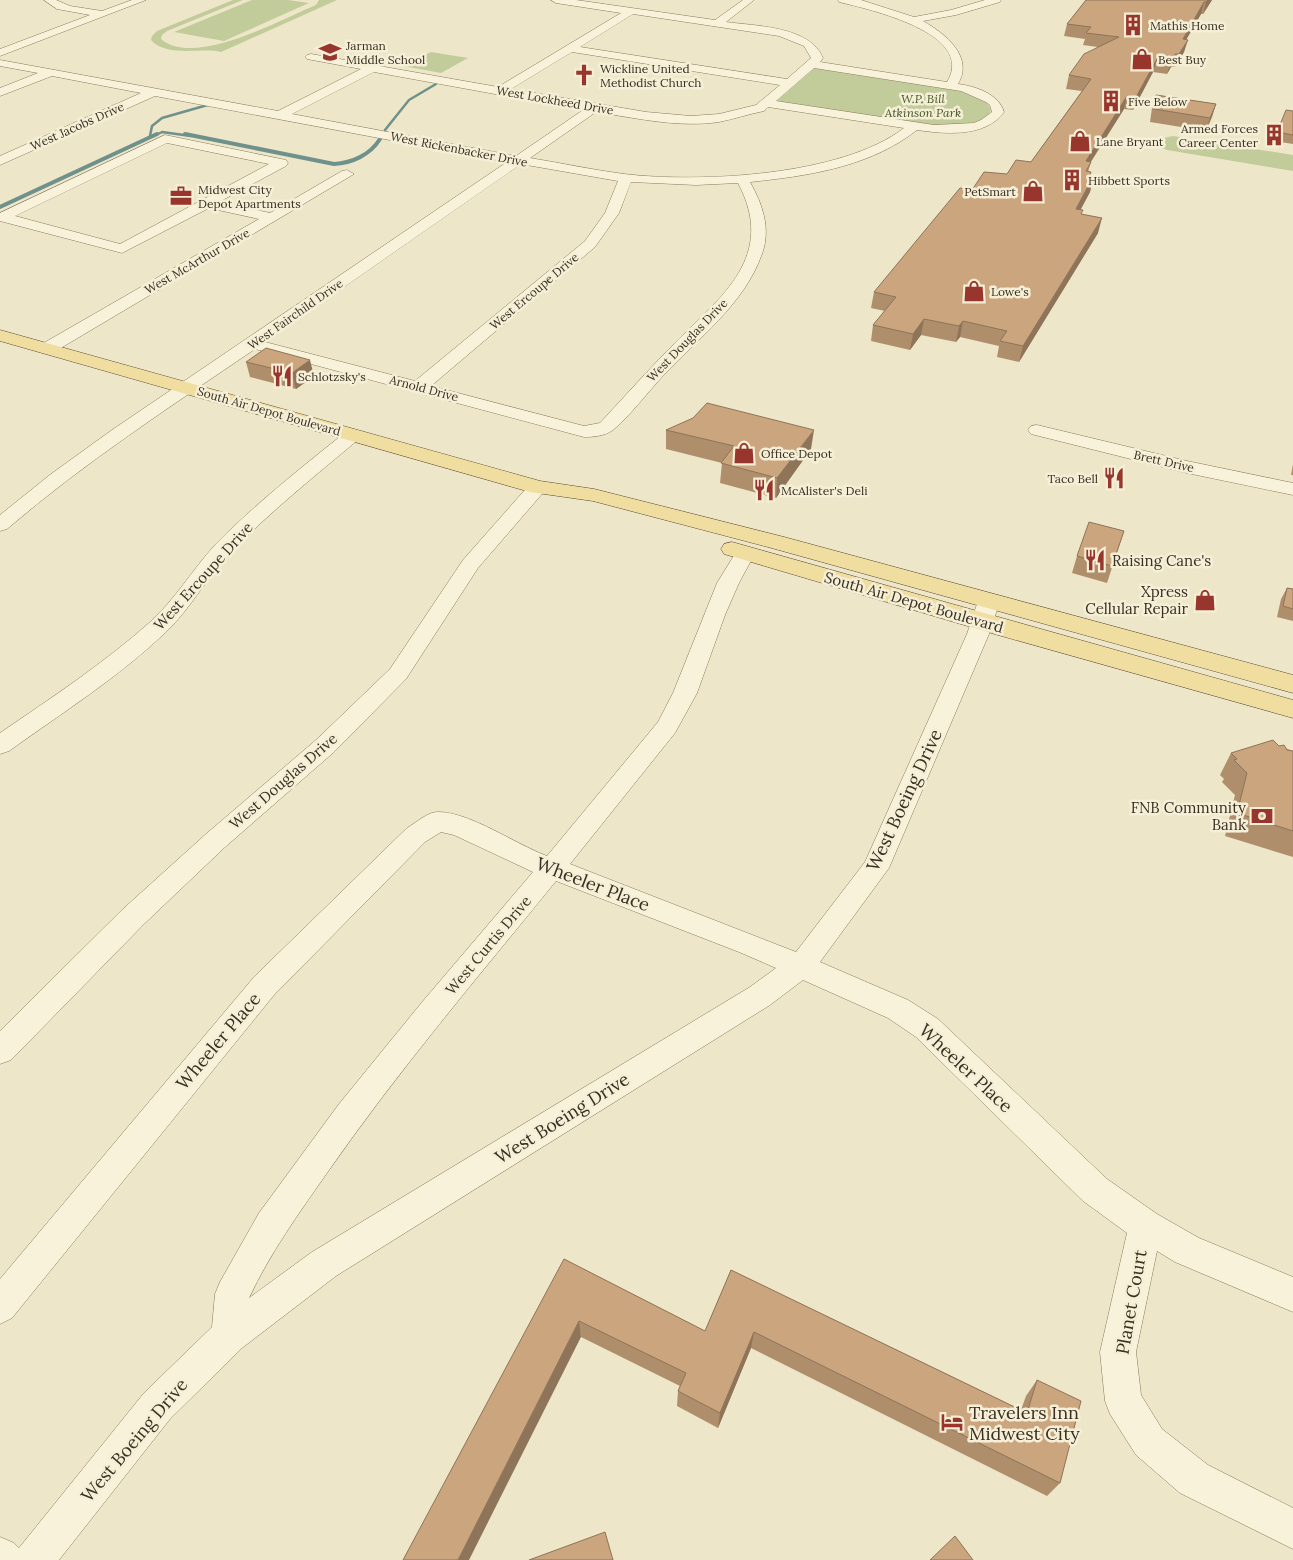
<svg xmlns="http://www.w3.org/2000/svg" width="1293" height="1560" font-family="Lora,serif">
  <rect width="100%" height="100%" fill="#eee6c8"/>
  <path fill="#c2cc9b" d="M233,0H243L167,31L162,35L161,39C194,68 282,19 316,5L319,0H337L221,52C202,47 167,58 151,40L152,36L157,31Z
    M252,0H288L309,3L224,41L174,32Z
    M431,52L468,58L441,73L403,66Z
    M813,68L967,92L987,102L991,110L988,116L977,122L936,127L776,102L775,100Z
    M1173,136L1293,155V171L1167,150L1160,147V142L1163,138Z"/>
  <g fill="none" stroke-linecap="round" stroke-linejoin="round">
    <path stroke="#6f918b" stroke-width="2.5" d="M385,130L409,100L436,84
      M150,136L152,126L162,118L211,104
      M154,136L162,132L191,136"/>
    <path stroke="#6f918b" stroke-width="4" d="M185,134L334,164C352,163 370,155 380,139
      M0,207L157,134"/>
    <g stroke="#8a795d" stroke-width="1">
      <path id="minor" d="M44,0H56L70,6L102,11L132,0H146L0,56V49L90,15L57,9Z
        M551,0H576L715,20L743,0H754L726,22C755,26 810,26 823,58L820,62L947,82C977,33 868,9 839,2L838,0H861L914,17L951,10L985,0H1001L1000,2L956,15L923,21C946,34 974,57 958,84C975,86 999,94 1004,112C985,138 945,134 917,130C870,167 808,176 750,182C763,205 771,229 762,254C744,305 697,339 662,377C648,392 628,418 613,430C605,436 593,437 584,437L255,349C170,407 85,462 7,529L0,531V515L51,474L112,430L507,162L155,96L0,165V156L141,93L52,76L0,96V88L38,73L0,66V60L278,111L361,69L307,59L305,57L307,55L311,54L498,87L621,13L556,3ZM633,14L779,36L804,46L811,58L787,79L580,47ZM572,52L780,85L756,105L719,114L691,116L646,112L511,89ZM814,68L961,91L986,102L990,105L992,112L981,120L974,123L934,125L776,101ZM374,72L583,110L516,156L292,114ZM768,107L904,128C842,176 700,183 624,174C593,170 561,163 530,158L596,112C636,118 679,128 719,122C734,119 749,114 764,111ZM521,164L618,181L605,213L585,241L415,381L265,342ZM631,182L696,185L738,183C777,256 722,296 675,343C649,369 625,396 600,423L584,426L431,386L595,247L619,213Z
        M165,135L286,160L288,163L286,166L219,202L270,213L342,171L347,170L354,174L54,352H42L40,348L42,344L259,219L209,208L122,253L0,221V213ZM167,143L269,164L120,244L15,216Z
        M1037,425L1187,461L1293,483V495L1187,473L1031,434L1028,430L1031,426Z
        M353,429L359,431L362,435L359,439C316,475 271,511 231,552C207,577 191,608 166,632C119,677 62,713 9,751L0,754V733C51,698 103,664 149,623C175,600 192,570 215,545C255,504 302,467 347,431Z
        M538,481L545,483L548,487L478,568L406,679L334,752L224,848L143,925L11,1060L0,1064V1031L123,909L206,834L316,740L390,669L463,560L531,483Z
        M745,547L752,549L755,553L739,583L725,615L697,693L675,733L570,864L796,952L865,862L967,634L978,601L981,596L989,594L997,596L1000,601L989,634L889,868L820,962L908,1000L938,1019L1107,1179L1157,1214L1199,1238L1293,1277V1312L1175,1262L1157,1251L1136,1352L1141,1395L1162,1429L1208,1465L1293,1508V1549L1180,1493L1136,1455L1110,1414L1105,1401L1100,1352L1127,1233L1083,1201L916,1037L888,1018L803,980L770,1005L336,1276L242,1348L170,1419L59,1560H0V1537L14,1543L19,1548L144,1393L212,1327L215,1294L220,1282L259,1213L339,1104L423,1001L533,872L454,835L441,832L425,842L274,995L12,1318L0,1324V1279L254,977L407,828C416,823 427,812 438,812C470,812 515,844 547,856L658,722L673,693L717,583L738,549ZM556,881L739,952L776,968L750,987L312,1252L249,1298C270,1253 299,1213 327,1173C398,1071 478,977 556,881Z"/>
    </g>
    <g stroke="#584731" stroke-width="1">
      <path id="major" d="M0,330L540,481L594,489L784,537L1293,675V693L768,547L593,501L530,492L0,341Z
        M732,542L1293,700V718L998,635L724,554L721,549L724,544Z"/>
    </g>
    <use href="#minor" fill="#f9f2db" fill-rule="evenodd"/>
    <use href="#major" fill="#f0dea1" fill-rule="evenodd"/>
  </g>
  <path fill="#af8e6c" d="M1086,0H1212L1203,14H1201L1186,40L1184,52L1175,67H1171L1167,74L1153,72L1133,110L1124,109L1091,162L1088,172H1091L1090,177H1093L1090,192L1080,210L1082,214L1098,233L1019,362L997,357L999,346L960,337L956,342L921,335L910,350L871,341L873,325L885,311L871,308L874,292L972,190L1007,174L1031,162L1082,91L1066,89L1069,75L1098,47L1083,45L1085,39L1064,36L1067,24Z
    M1156,95L1216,104L1206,131L1150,122L1152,108Z
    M1293,111V144L1274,141L1277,132Z
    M246,362L314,376L296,389L250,377Z
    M666,430L811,449L776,498L720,483L722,463L666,449Z
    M1293,464V475H1291Z
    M1124,531L1107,583L1072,573L1077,556Z
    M1287,588L1293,589V621L1277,617L1281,599Z
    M1279,746L1293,751V857L1225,836L1235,795L1222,782L1224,779L1220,775L1231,753Z
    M564,1259L705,1331L731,1270L1021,1410L1026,1396L1037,1380L1060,1483L1047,1496L751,1348L718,1428L677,1406L678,1391L680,1386L581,1337Z"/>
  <path fill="#8e7458" d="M1208,0H1212L1203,14L1206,2Z
    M1204,2L1201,14L1179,52L1183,39Z
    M1188,40L1184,52L1175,67L1179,54Z
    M1175,54L1171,67L1167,74L1171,61Z
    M1157,59L1153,72L1133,110L1136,97Z
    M1127,96L1124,109L1082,175L1086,161Z
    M1216,104L1212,117L1206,131L1210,118Z
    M1093,177L1090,192L1073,224L1076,209Z
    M1102,218L1098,233L1019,362L1023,346Z
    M924,319L921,335L910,350L913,334Z
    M963,321L960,337L956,342L959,326Z
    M310,360L314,376L296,389L292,373Z
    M814,430L811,449L776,498L777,478Z
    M579,1321L581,1337L469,1560H458Z
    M754,1332L751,1348L718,1428L720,1413Z"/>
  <path fill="#cba57e" stroke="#8e7458" d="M1086,0H1208L1206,2H1204L1183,39L1188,40L1179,54H1175L1171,61L1157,59L1136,97L1127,96L1086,161L1091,162L1086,171L1091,172L1089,177H1093L1076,209L1083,210L1081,214L1102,218L1023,346L1000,341L1007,331L963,321L959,326L924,319L913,334L873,325L896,297L874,292L960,188L972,190L984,172L1007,174L1016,160L1031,162L1091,79L1069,75L1084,54L1119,37L1086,33L1091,27L1067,24Z
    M1156,95L1216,104L1210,118L1154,109Z
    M1286,110L1293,111V135L1277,132Z
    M266,348L310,360L292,373L246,362Z
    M707,403L814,430L777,478L721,463L734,446L666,430L693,418Z
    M1089,522L1124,531L1112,566L1077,556Z
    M1287,588L1293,589V609L1283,606Z
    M1273,740L1279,746L1284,745L1287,750L1293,751V831L1237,813L1247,773L1234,760L1237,759L1231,753Z
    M564,1259L705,1331L731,1270L1027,1413L1037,1380L1081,1401L1060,1483L754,1332L720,1413L678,1391L686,1373L579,1321L458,1560H403Z
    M605,1532L613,1560H529Z
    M955,1536L973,1560H930Z"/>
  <defs>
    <g id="building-bare" transform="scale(1.725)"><path d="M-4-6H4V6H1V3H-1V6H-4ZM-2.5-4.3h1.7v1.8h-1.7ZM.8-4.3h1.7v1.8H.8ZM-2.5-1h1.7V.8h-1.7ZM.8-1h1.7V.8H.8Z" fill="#98362e" stroke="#f5efd7" stroke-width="2.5" paint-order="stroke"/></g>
    <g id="school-bare" transform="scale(1.725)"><path d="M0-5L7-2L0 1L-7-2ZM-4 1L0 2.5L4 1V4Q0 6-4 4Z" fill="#98362e" stroke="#f5efd7" stroke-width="2.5" paint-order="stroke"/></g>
    <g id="shop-bare" transform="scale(1.725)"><path d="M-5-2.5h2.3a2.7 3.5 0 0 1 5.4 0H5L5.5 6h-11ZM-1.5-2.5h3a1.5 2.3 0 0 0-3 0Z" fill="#98362e" stroke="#f5efd7" stroke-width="2.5" paint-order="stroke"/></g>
    <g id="church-bare" transform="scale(1.725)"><path d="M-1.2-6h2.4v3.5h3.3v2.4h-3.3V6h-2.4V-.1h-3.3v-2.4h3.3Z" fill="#98362e" stroke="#f5efd7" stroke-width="2.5" paint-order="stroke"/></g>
    <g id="office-bare" transform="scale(1.725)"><path d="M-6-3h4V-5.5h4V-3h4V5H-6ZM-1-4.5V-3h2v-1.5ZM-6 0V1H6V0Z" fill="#98362e" stroke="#f5efd7" stroke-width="2.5" paint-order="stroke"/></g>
    <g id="restaurant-bare" transform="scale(1.725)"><path d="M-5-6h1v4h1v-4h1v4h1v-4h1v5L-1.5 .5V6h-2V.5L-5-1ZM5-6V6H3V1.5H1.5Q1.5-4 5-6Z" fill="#98362e" stroke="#f5efd7" stroke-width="2.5" paint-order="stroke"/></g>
    <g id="bank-bare" transform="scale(1.725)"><path d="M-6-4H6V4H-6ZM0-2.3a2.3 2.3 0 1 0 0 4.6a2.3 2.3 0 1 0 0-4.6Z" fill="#98362e" stroke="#f5efd7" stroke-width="2.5" paint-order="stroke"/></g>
    <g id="hotel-bare" transform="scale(1.725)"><path d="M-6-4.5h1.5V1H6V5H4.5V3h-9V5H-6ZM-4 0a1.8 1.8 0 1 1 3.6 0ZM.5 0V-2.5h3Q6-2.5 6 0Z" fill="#98362e" stroke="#f5efd7" stroke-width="2.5" paint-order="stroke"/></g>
  </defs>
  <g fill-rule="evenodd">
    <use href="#building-bare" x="1133" y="25"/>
    <use href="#school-bare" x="330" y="52"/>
    <use href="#shop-bare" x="1142" y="59"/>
    <use href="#church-bare" x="584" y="75"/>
    <use href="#building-bare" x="1111" y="101"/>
    <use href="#building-bare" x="1274" y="135"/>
    <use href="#shop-bare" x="1080" y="141"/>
    <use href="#building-bare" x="1072" y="180"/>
    <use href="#shop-bare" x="1033" y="191"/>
    <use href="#office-bare" x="181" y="196"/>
    <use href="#shop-bare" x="974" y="291"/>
    <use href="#restaurant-bare" x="282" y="376"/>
    <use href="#shop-bare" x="744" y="453"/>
    <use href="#restaurant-bare" x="1114" y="478"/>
    <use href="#restaurant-bare" x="764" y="490"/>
    <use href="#restaurant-bare" x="1095" y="560"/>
    <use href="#shop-bare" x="1205" y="600"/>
    <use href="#bank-bare" x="1262" y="816"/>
    <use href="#hotel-bare" x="952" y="1422"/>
  </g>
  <g text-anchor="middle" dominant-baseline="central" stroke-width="5" stroke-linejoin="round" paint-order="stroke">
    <g font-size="12" fill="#3a2f20" stroke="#f5efd7" text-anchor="start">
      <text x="1150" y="25">Mathis Home</text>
      <text x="346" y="45">Jarman<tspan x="346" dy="14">Middle School</tspan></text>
      <text x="1158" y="59">Best Buy</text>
      <text x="600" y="68">Wickline United<tspan x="600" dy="14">Methodist Church</tspan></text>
      <text x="1128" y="101">Five Below</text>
      <text x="1258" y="128" text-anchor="end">Armed Forces<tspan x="1258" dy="14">Career Center</tspan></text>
      <text x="1096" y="141">Lane Bryant</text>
      <text x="1088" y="180">Hibbett Sports</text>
      <text x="198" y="189">Midwest City<tspan x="198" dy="14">Depot Apartments</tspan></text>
      <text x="1016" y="191" text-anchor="end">PetSmart</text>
      <text x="991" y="291">Lowe's</text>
      <text x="298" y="376">Schlotzsky's</text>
      <text x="761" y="453">Office Depot</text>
      <text x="1098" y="478" text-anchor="end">Taco Bell</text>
      <text x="781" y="490">McAlister's Deli</text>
    </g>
    <g font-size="12" font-style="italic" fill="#465727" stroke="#f5efd7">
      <text x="923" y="98">W.P. Bill<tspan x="923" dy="14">Atkinson Park</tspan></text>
    </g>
    <g font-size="12" fill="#3a2f20" stroke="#f5efd7">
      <text transform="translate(555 100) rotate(10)">West Lockheed Drive</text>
      <text transform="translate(77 126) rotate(-24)">West Jacobs Drive</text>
      <text transform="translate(459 149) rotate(11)">West Rickenbacker Drive</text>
      <text transform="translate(197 261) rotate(-30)">West McArthur Drive</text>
      <text transform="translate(534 291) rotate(-40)">West Ercoupe Drive</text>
      <text transform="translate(295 314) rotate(-35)">West Fairchild Drive</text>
      <text transform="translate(687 340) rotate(-46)">West Douglas Drive</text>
      <text transform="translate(424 388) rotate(15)">Arnold Drive</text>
      <text transform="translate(269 411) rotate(16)">South Air Depot Boulevard</text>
      <text transform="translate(1164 461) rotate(13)">Brett Drive</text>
    </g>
    <g font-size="15" fill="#3a2f20" stroke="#f5efd7" text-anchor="end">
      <text x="1112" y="560" text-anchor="start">Raising Cane's</text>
      <text x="1188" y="591">Xpress<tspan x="1188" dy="17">Cellular Repair</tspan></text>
      <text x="1246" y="807">FNB Community<tspan x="1246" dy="17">Bank</tspan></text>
    </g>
    <g font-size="15" fill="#3a2f20" stroke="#f5efd7">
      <text transform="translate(203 576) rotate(-48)">West Ercoupe Drive</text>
      <text transform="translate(914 602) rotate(16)">South Air Depot Boulevard</text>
      <text transform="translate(283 781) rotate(-41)">West Douglas Drive</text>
      <text transform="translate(488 945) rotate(-50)">West Curtis Drive</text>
    </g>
    <g font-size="18" fill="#3a2f20" stroke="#f5efd7">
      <text transform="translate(904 800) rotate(-65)">West Boeing Drive</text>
      <text transform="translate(593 884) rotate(21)">Wheeler Place</text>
      <text transform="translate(218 1041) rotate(-50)">Wheeler Place</text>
      <text transform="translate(966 1068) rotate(43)">Wheeler Place</text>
      <text transform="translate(562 1118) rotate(-32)">West Boeing Drive</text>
      <text transform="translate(1131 1302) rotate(-80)">Planet Court</text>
      <text transform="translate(134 1440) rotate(-50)">West Boeing Drive</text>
    </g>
    <g font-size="18" fill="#3a2f20" stroke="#f5efd7" text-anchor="start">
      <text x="969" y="1412">Travelers Inn<tspan x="969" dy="21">Midwest City</tspan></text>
    </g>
  </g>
</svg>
